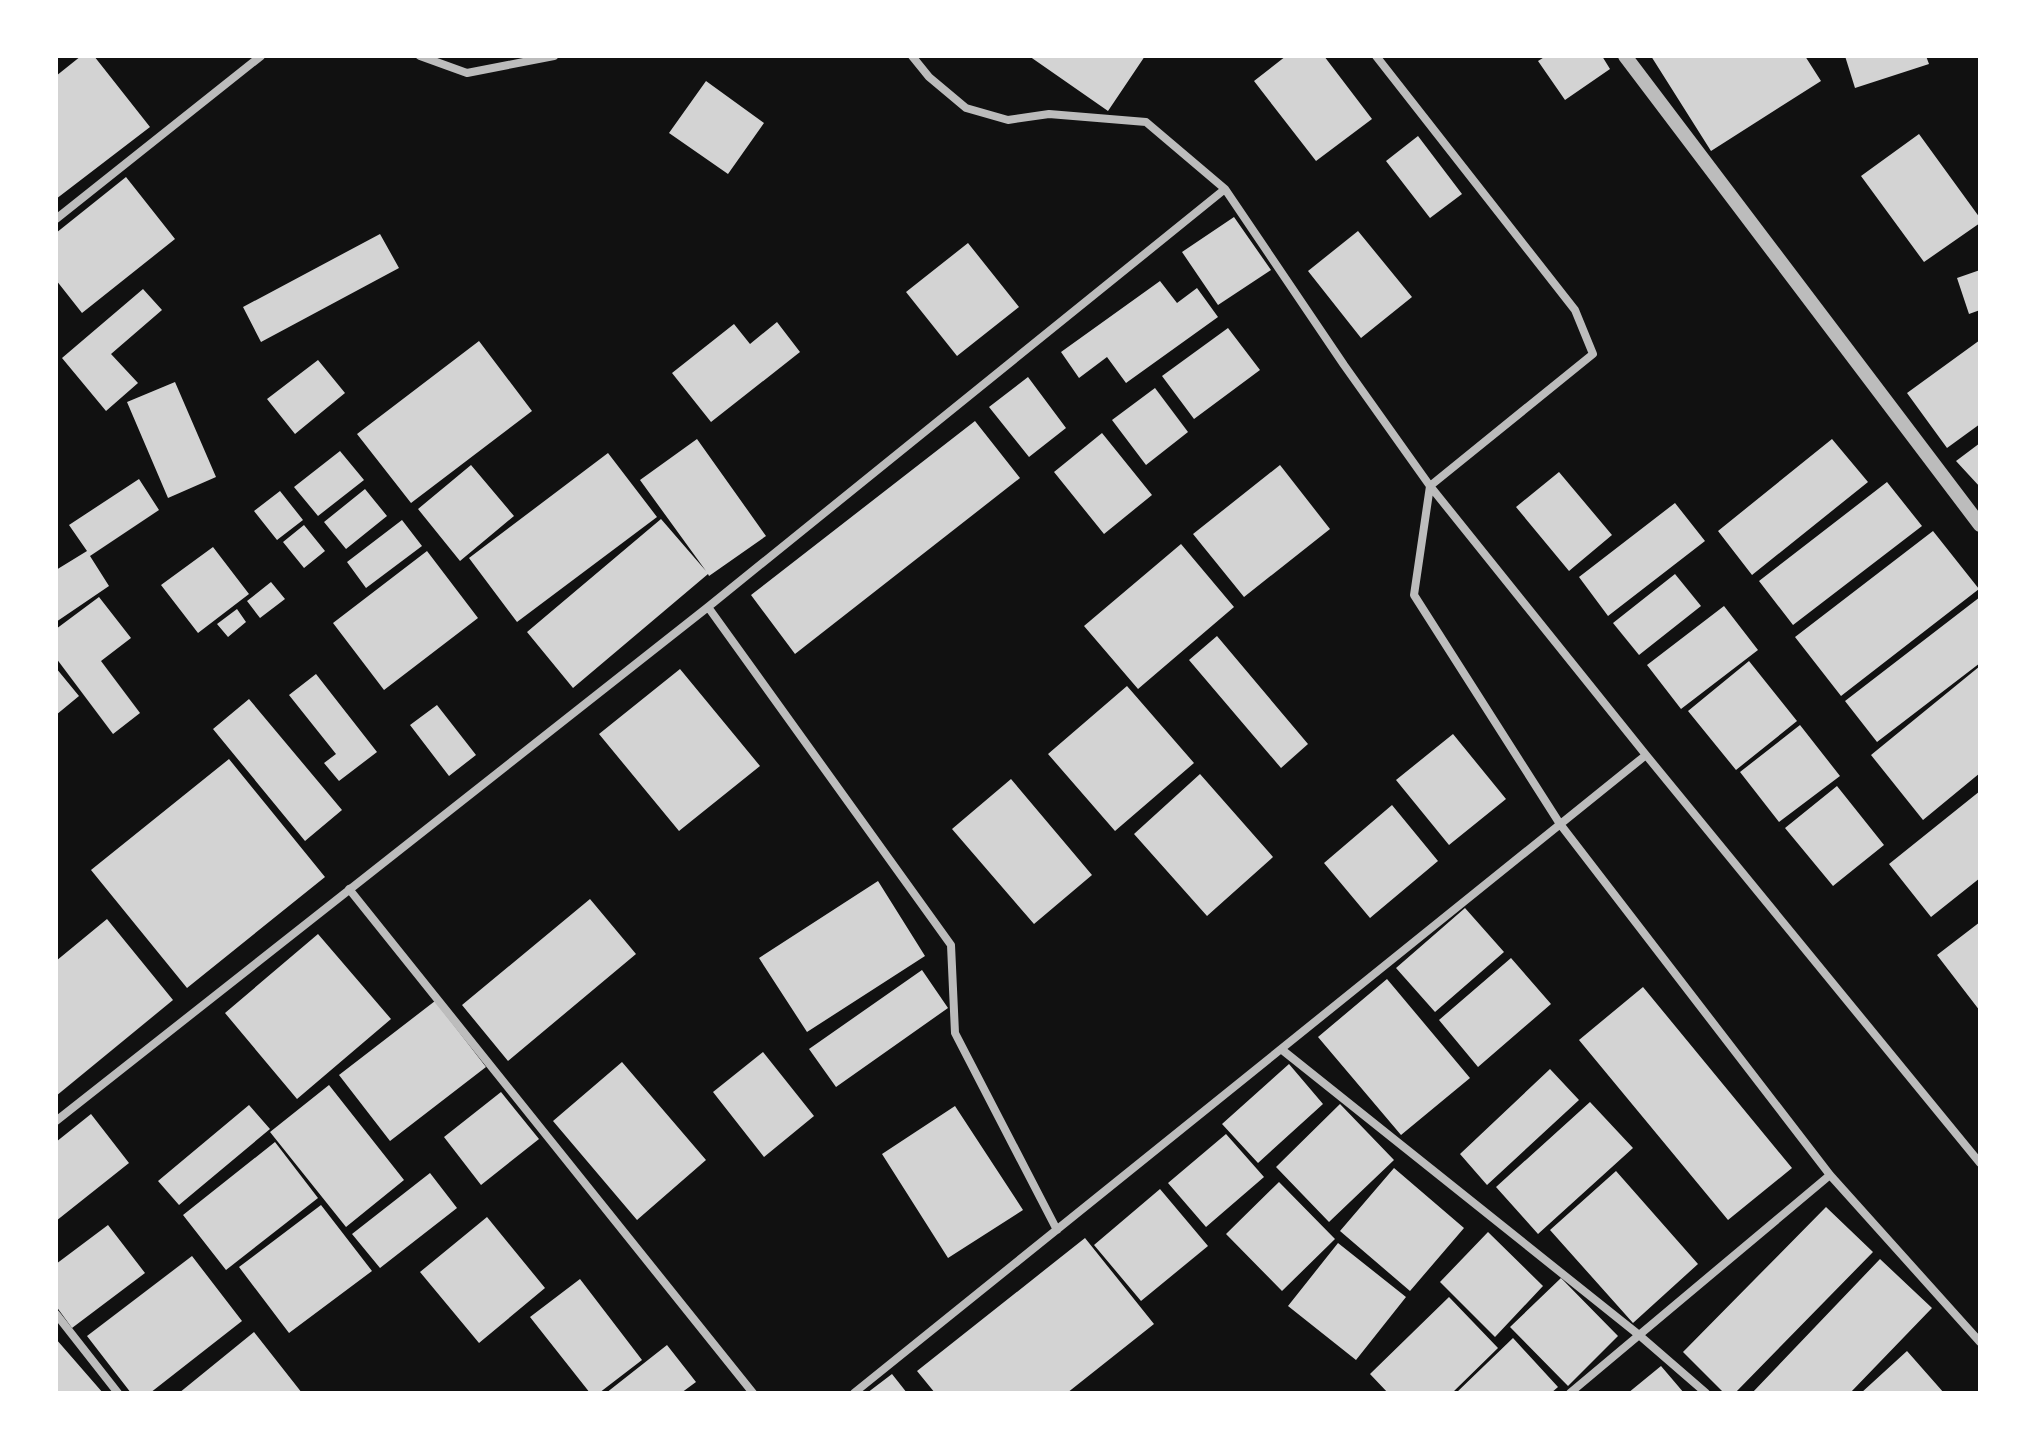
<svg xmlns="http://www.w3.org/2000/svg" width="2036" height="1449" font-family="'Varela Round',sans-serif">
  <rect width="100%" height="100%" fill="#111"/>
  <path fill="#d3d3d3" d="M81,56H94L150,127L56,199V76Z
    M1029,56H1145L1108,111Z
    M1286,56H1324L1372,119L1316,161L1254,81Z
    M1546,56H1602L1610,69L1565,100L1538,61Z
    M1651,56H1805L1821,81L1711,151Z
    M1845,56H1926L1929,64L1855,88Z
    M706,81L764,123L728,174L669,133Z
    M1919,134L1980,218V223L1924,262L1861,176Z
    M1418,136L1462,194L1430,218L1386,161Z
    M126,177L175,239L82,313L56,280V233Z
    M1234,217L1271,270L1218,305L1182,252Z
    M1358,231L1412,297L1361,338L1308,271Z
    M380,234L399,268L261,342L243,307Z
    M968,243L1019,307L957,356L906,292Z
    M1980,270V310L1969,314L1957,278Z
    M1160,281L1177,303L1197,288L1218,317L1126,383L1107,357L1079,378L1061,352Z
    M143,289L162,310L111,354L138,383L106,411L62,358Z
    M777,322L800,352L711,422L672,373L734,324L750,344Z
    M1228,328L1260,370L1194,419L1162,376Z
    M1980,340V424L1947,448L1907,393Z
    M479,341L532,411L411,503L357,434Z
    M318,360L345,393L295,434L267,399Z
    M1028,377L1066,428L1029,457L989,407Z
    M175,382L216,477L168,498L127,402Z
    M1155,388L1188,432L1146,465L1112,420Z
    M975,421L1020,478L795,654L751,595Z
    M1102,433L1152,495L1104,534L1054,472Z
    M697,439L766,536L709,576L708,574L573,688L527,632L661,519L706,571L640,480Z
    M1832,439L1868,482L1752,575L1718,531Z
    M1980,443V487L1956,461Z
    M340,451L364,480L318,516L294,487Z
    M608,453L657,517L517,622L469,558Z
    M471,465L514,516L460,561L418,509Z
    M1280,465L1330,529L1244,597L1193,534Z
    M1559,472L1612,535L1569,571L1516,507Z
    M139,479L159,510L90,556L109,586L56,622V570L87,551L69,525Z
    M1887,482L1922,526L1793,625L1759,581Z
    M365,489L387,516L346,549L324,522Z
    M280,491L303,520L277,540L254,511Z
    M1675,503L1705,541L1608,616L1579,577Z
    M402,520L422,546L366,588L347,562Z
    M304,525L325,551L304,568L283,542Z
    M1933,531L1979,589L1841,696L1795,637Z
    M1181,544L1234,607L1138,689L1084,626Z
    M213,547L249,594L198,633L161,585Z
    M427,551L478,618L384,690L333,623Z
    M1675,574L1701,606L1639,655L1613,623Z
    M271,582L285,599L260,618L247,601Z
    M99,597L131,638L101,661L140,713L113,734L56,658V629Z
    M1980,597V663L1877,742L1845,701Z
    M1724,606L1758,650L1681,709L1647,665Z
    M237,609L246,622L228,637L217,624Z
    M1217,636L1308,744L1281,768L1189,660Z
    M1749,661L1797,721L1736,770L1688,711Z
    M1980,666V773L1923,820L1871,755Z
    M56,668L79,696L56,715Z
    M680,669L760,766L679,831L599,734Z
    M316,674L377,752L339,781L324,763L336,754L289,695Z
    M1127,686L1194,763L1115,831L1048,754Z
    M249,699L342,810L305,841L213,729Z
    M437,705L476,755L449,776L410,725Z
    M1800,725L1840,776L1779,822L1740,772Z
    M1453,734L1506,799L1449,845L1396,780Z
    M229,759L325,877L187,988L91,870Z
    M1200,774L1273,857L1207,916L1134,834Z
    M1011,779L1092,875L1034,924L952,829Z
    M1837,786L1884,845L1833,886L1785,828Z
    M1980,791V878L1931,917L1889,864Z
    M1392,805L1438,861L1370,918L1324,863Z
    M878,881L925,956L807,1032L759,958Z
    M590,899L636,954L508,1061L462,1005Z
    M1465,908L1504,952L1435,1012L1396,968Z
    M107,919L173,1000L56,1096V961Z
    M1980,922V1011L1937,955Z
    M318,934L391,1019L297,1099L225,1013Z
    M1511,958L1551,1004L1478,1067L1439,1020Z
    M922,970L948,1008L836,1087L809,1049Z
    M1387,979L1470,1078L1401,1135L1318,1037Z
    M1643,987L1792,1168L1728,1220L1579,1040Z
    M435,1001L486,1067L390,1141L339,1075Z
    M763,1052L814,1116L764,1157L713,1092Z
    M622,1062L706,1160L637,1220L553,1121Z
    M1289,1064L1323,1104L1258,1163L1222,1124Z
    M1550,1069L1579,1100L1487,1185L1460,1154Z
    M329,1085L404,1180L346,1227L270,1132Z
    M501,1092L539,1139L481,1185L444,1137Z
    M1590,1102L1633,1148L1538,1234L1496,1187Z
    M1340,1104L1394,1160L1329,1222L1276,1167Z
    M249,1105L270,1129L179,1205L158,1181Z
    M955,1106L1023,1210L948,1258L882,1154Z
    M91,1114L129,1163L56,1221V1142Z
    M1226,1134L1264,1177L1206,1227L1168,1183Z
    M275,1142L318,1198L226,1270L183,1215Z
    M1394,1168L1464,1228L1410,1291L1340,1231Z
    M1616,1171L1698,1264L1633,1323L1550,1230Z
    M430,1173L457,1208L380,1268L352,1234Z
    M1279,1182L1335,1239L1282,1291L1226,1234Z
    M1160,1189L1208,1246L1141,1301L1094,1245Z
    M321,1205L372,1271L289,1333L239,1267Z
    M1826,1207L1873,1252L1735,1393H1724L1683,1352Z
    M487,1217L545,1288L479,1343L420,1272Z
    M108,1225L145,1273L72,1328L56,1306V1264Z
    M1488,1232L1543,1286L1495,1337L1440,1282Z
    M1085,1238L1154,1324L1067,1393H935L917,1371Z
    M1338,1243L1406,1297L1356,1360L1288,1306Z
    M192,1256L242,1321L150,1393H131L87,1336Z
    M1880,1259L1932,1308L1850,1393H1752Z
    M1561,1278L1618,1336L1568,1386L1510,1327Z
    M580,1279L642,1360L599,1393H590L530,1317Z
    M1449,1297L1498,1348L1452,1393H1388L1370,1374Z
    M254,1332L302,1393H179Z
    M1513,1338L1558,1387L1551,1393H1456Z
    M56,1339L103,1393H56Z
    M667,1345L696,1382L681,1393H606Z
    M1907,1351L1944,1393H1861Z
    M1661,1366L1684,1393H1628Z
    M892,1374L907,1393H867Z"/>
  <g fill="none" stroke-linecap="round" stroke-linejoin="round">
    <path stroke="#bcbcbc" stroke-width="8" d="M420,56L467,73L554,56
      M912,56L929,77L966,108L1008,120L1049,114L1146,122L1225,189L1344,365L1430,486L1646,755L1980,1163
      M1376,56L1575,310L1593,354L1430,486L1414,595L1560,824L1830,1175L1980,1342
      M56,219L261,56
      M708,607L951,945L955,1033L1057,1230
      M349,889L753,1393
      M1281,1049L1639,1335L1706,1393
      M56,1121L708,607L1225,189
      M56,1314L118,1393
      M854,1393L1646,755
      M1570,1393L1830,1175"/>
    <path stroke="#bcbcbc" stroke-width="14" d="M1625,56L1980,525"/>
  </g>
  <rect width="2036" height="1449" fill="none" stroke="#ffffff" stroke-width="116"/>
</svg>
